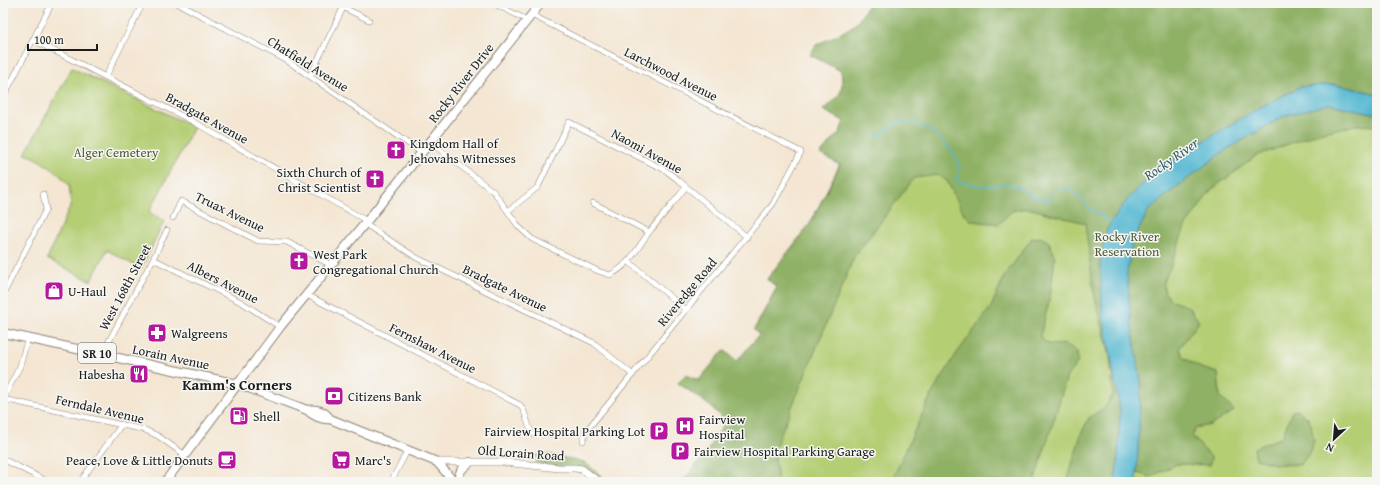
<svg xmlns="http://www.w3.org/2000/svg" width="1380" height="485" font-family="'Gentium Book Plus',serif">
  <rect width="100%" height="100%" fill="#f6f6f2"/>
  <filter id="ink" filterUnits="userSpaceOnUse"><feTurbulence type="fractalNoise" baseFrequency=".025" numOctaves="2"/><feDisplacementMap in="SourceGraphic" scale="8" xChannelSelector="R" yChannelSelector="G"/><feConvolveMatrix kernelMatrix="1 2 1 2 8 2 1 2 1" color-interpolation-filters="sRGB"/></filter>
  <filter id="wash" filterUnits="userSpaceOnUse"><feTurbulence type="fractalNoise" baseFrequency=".012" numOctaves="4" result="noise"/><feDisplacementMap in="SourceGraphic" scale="16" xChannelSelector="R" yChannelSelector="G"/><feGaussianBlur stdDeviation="0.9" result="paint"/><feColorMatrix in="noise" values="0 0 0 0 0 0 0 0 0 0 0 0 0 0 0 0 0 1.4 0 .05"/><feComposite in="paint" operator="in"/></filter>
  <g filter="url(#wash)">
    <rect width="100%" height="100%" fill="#f4e6d2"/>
    <path fill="#b4ce73" stroke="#687548" d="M1377,3V482H691L720,441L763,338L754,330L777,287L767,279L810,224L840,164Z
      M72,68L194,127L149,212L164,221L141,269L107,250L91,281L47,259L71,204L69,185L58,173L34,157L25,154Z"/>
    <path fill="#8fb165" stroke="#566640" d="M869,3H1377V94L1334,84L1300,87L1255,110L1107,229L1100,261L1102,307L1120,409L1118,460L1115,482H1067L1081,434L1089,418L1106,406L1113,395L1110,356L1094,293L1085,223L1027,208L1012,211L999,224L972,221L964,214L947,181L938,175L914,178L854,257L774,450L778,482H682L710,447L725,422C714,406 693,394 678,383L685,375L699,380L724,350L737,361L759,335L754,330L777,287L767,279L810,224L840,165L820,154L840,132L844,121L823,110C840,96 844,94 841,71L810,55L816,45L843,32L857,23Z
      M1329,104L1377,114V126L1357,125L1318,133L1256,156L1211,190L1185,227L1170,268L1163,282L1165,293L1172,301L1189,307L1199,322L1179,348L1183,357L1201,368L1218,373L1220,396L1234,411L1211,425L1196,428L1192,436L1211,457L1210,465L1177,464L1150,477L1137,473L1141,381L1131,320L1127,273L1132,244L1148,211L1174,189L1224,151L1284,116Z
      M1041,237L1049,242L1055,257L1050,298L1040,336C1050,351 1058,341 1069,346C1072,348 1074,351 1077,352L1078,362L1067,376L1054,420L1034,482H891L931,395L957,353L991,307L1005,275L1032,238Z
      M1297,410L1308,418L1311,424L1314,442L1308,455L1300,465L1275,464L1256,459L1254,448L1282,437L1292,411Z
      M546,454L584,462L609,482H601L593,475L555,466L536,463V455Z"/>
    <path fill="#52b7d1" stroke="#376a76" d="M1334,84L1377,94V114L1329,104L1284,116L1224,151L1174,189L1148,211L1132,244L1127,273L1131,320L1141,381L1137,473L1136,482H1115L1118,459L1120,409L1102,307L1100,261L1107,229L1126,201L1156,170L1255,110L1300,87Z"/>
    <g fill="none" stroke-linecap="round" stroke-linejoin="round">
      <path stroke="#52b7d1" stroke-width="1.5" d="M875,136L879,135L900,122L915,124L928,129L938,136L954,154L959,164V171L955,180C966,183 978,187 989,186C995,186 1001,183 1008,184C1025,186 1031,201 1050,200L1056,189L1065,187L1071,189L1089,208L1112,223"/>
    </g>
  </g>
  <g filter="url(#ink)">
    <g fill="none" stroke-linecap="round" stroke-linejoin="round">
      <g stroke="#888177" stroke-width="6">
        <path id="street" d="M177,3L286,60L422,153
          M334,3L369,20
          M493,3L527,20
          M795,3H799
          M532,15L801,152L773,204L586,431L583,441
          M33,40L192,121L367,221
          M106,76L143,3
          M310,76L343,8
          M3,98L52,3
          M430,142L494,192L519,227L532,239L598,271L610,275C629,266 638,247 650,231C662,216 674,202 686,187
          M593,203L649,232
          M508,211L538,187L569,122L665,170L677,179L747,237
          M173,218L181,201L258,241L287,242L331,265
          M365,224L417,258L594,343L633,375
          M153,259L241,302L280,327
          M628,261L686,310
          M3,295L46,209L43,194
          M307,295L520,405C528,414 526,425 533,434
          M102,354L153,259L167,230
          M3,399L145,430L158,436L185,455
          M3,399L20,366L28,337
          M3,459L48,482
          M80,482L122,424
          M391,482L408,449"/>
      </g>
      <g stroke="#888177" stroke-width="8">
        <path id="secondary" d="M437,462H503L559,468H575L582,469L599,482"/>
      </g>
      <g stroke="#888177" stroke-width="10">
        <path id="primary" d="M3,333L238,384L307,410C313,416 322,420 330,419L437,462L454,482
          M307,410C316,408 325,411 330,419
          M165,482L280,327L367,221L541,3
          M459,482C458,471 462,469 470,462"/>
      </g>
      <use href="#street" stroke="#fff" stroke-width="5"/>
      <use href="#secondary" stroke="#fff" stroke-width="7"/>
      <use href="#primary" stroke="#fff" stroke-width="8"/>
    </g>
  </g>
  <defs>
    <g id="church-square" transform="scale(1)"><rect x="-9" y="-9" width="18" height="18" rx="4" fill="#b5179e" stroke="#f6f6f2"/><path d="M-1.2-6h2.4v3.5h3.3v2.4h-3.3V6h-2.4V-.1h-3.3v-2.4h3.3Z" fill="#fff"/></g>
    <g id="shop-square" transform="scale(1)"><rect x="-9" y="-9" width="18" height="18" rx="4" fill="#b5179e" stroke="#f6f6f2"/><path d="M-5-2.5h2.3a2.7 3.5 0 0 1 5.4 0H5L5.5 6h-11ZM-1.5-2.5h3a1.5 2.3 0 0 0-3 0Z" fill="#fff"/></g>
    <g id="pharmacy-square" transform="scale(1)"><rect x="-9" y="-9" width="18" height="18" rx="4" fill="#b5179e" stroke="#f6f6f2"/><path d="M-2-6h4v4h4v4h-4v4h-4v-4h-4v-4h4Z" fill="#fff"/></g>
    <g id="restaurant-square" transform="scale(1)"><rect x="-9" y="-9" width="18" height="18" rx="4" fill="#b5179e" stroke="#f6f6f2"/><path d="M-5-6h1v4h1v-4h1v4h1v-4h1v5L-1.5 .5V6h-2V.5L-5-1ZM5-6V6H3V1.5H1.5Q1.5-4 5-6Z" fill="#fff"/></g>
    <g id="bank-square" transform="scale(1)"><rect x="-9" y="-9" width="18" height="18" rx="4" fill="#b5179e" stroke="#f6f6f2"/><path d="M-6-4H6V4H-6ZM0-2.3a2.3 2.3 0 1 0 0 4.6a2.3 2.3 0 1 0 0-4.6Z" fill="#fff"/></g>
    <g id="fuel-square" transform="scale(1)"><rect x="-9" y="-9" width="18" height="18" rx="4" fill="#b5179e" stroke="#f6f6f2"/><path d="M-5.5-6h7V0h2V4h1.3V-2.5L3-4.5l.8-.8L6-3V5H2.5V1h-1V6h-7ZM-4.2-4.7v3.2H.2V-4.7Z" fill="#fff"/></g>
    <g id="hospital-square" transform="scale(1)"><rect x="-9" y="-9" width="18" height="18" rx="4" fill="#b5179e" stroke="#f6f6f2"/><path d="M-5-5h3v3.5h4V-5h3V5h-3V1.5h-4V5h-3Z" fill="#fff"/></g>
    <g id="parking-square" transform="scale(1)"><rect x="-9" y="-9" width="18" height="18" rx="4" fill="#b5179e" stroke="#f6f6f2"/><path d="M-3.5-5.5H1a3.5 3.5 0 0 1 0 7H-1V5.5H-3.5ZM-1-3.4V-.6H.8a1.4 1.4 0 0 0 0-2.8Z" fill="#fff"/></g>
    <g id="cafe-square" transform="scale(1)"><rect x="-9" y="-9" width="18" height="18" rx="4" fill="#b5179e" stroke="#f6f6f2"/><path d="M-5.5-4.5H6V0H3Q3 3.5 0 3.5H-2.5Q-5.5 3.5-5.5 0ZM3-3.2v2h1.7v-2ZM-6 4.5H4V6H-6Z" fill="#fff"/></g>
    <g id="supermarket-square" transform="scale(1)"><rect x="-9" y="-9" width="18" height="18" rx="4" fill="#b5179e" stroke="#f6f6f2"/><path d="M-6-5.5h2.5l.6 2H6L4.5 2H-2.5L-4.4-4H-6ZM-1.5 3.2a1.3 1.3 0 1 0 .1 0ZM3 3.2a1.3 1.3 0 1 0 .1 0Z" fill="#fff"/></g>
  </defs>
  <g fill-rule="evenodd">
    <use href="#church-square" x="396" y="150"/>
    <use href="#church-square" x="375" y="179"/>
    <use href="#church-square" x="299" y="261"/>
    <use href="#shop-square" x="54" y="291"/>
    <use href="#pharmacy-square" x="157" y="333"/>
    <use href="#restaurant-square" x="139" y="374"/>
    <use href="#bank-square" x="334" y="396"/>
    <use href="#fuel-square" x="239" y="416"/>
    <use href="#hospital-square" x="685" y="426"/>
    <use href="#parking-square" x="659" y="431"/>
    <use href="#parking-square" x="680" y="451"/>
    <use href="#cafe-square" x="227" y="460"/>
    <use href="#supermarket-square" x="341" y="460"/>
  </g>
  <g text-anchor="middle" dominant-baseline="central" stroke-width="3" stroke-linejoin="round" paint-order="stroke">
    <rect fill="#f6f6f2" stroke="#5d5d5c" stroke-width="1" x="78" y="343" width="38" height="20" rx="3"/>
    <g font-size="12" font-weight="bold" fill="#1c1c1c">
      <text x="97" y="353">SR 10</text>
    </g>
    <g font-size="13" fill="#1c1c1c" stroke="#f6f6f2">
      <text transform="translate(308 64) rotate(32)">Chatfield Avenue</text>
      <text transform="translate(671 74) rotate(27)">Larchwood Avenue</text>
      <text transform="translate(461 83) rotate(-52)">Rocky River Drive</text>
      <text transform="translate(207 118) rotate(29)">Bradgate Avenue</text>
      <text transform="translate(647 151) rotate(29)">Naomi Avenue</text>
      <text transform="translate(230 212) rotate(26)">Truax Avenue</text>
      <text transform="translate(223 282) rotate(27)">Albers Avenue</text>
      <text transform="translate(125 287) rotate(-62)">West 168th Street</text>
      <text transform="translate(505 288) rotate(26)">Bradgate Avenue</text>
      <text transform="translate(687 292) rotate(-50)">Riveredge Road</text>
      <text transform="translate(433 348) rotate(27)">Fernshaw Avenue</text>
      <text transform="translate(171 357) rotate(12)">Lorain Avenue</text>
      <text transform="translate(100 409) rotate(13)">Ferndale Avenue</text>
      <text transform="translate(521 453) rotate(4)">Old Lorain Road</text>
    </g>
    <g font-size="13" fill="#1c1c1c" stroke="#f6f6f2" text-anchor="start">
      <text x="410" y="143">Kingdom Hall of<tspan x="410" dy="15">Jehovahs Witnesses</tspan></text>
      <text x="361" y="172" text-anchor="end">Sixth Church of<tspan x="361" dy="15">Christ Scientist</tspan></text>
      <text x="313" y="254">West Park<tspan x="313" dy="15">Congregational Church</tspan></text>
      <text x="68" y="291">U-Haul</text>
      <text x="171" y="333">Walgreens</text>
      <text x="125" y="374" text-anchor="end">Habesha</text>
      <text x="348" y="396">Citizens Bank</text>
      <text x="253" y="416">Shell</text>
      <text x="699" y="419">Fairview<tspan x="699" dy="15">Hospital</tspan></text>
      <text x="645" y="431" text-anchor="end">Fairview Hospital Parking Lot</text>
      <text x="694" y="451">Fairview Hospital Parking Garage</text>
      <text x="213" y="460" text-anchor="end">Peace, Love &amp; Little Donuts</text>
      <text x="355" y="460">Marc's</text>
    </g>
    <g font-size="13" fill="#515a3a" stroke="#f6f6f2">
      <text x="116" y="152">Alger Cemetery</text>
      <text x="1127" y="236">Rocky River<tspan x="1127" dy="15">Reservation</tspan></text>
    </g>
    <g font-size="14" font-style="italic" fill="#325a64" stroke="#f6f6f2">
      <text transform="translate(1171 159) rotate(-35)">Rocky River</text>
    </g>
    <g font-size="15" font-weight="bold" fill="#1c1c1c" stroke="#f6f6f2">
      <text x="237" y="384">Kamm's Corners</text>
    </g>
  </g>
  <rect width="1380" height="485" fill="none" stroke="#f6f6f2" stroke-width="16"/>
  <g transform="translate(1334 439) rotate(206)" stroke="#f6f6f2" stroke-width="3" paint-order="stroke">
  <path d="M0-3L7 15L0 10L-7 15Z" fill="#1c1c1c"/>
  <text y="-6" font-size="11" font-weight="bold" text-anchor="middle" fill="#1c1c1c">N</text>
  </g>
  <path d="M28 44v6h69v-6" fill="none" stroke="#1c1c1c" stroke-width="2"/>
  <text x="34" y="44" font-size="12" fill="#1c1c1c" stroke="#f6f6f2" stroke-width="3" paint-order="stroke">100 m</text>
</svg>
